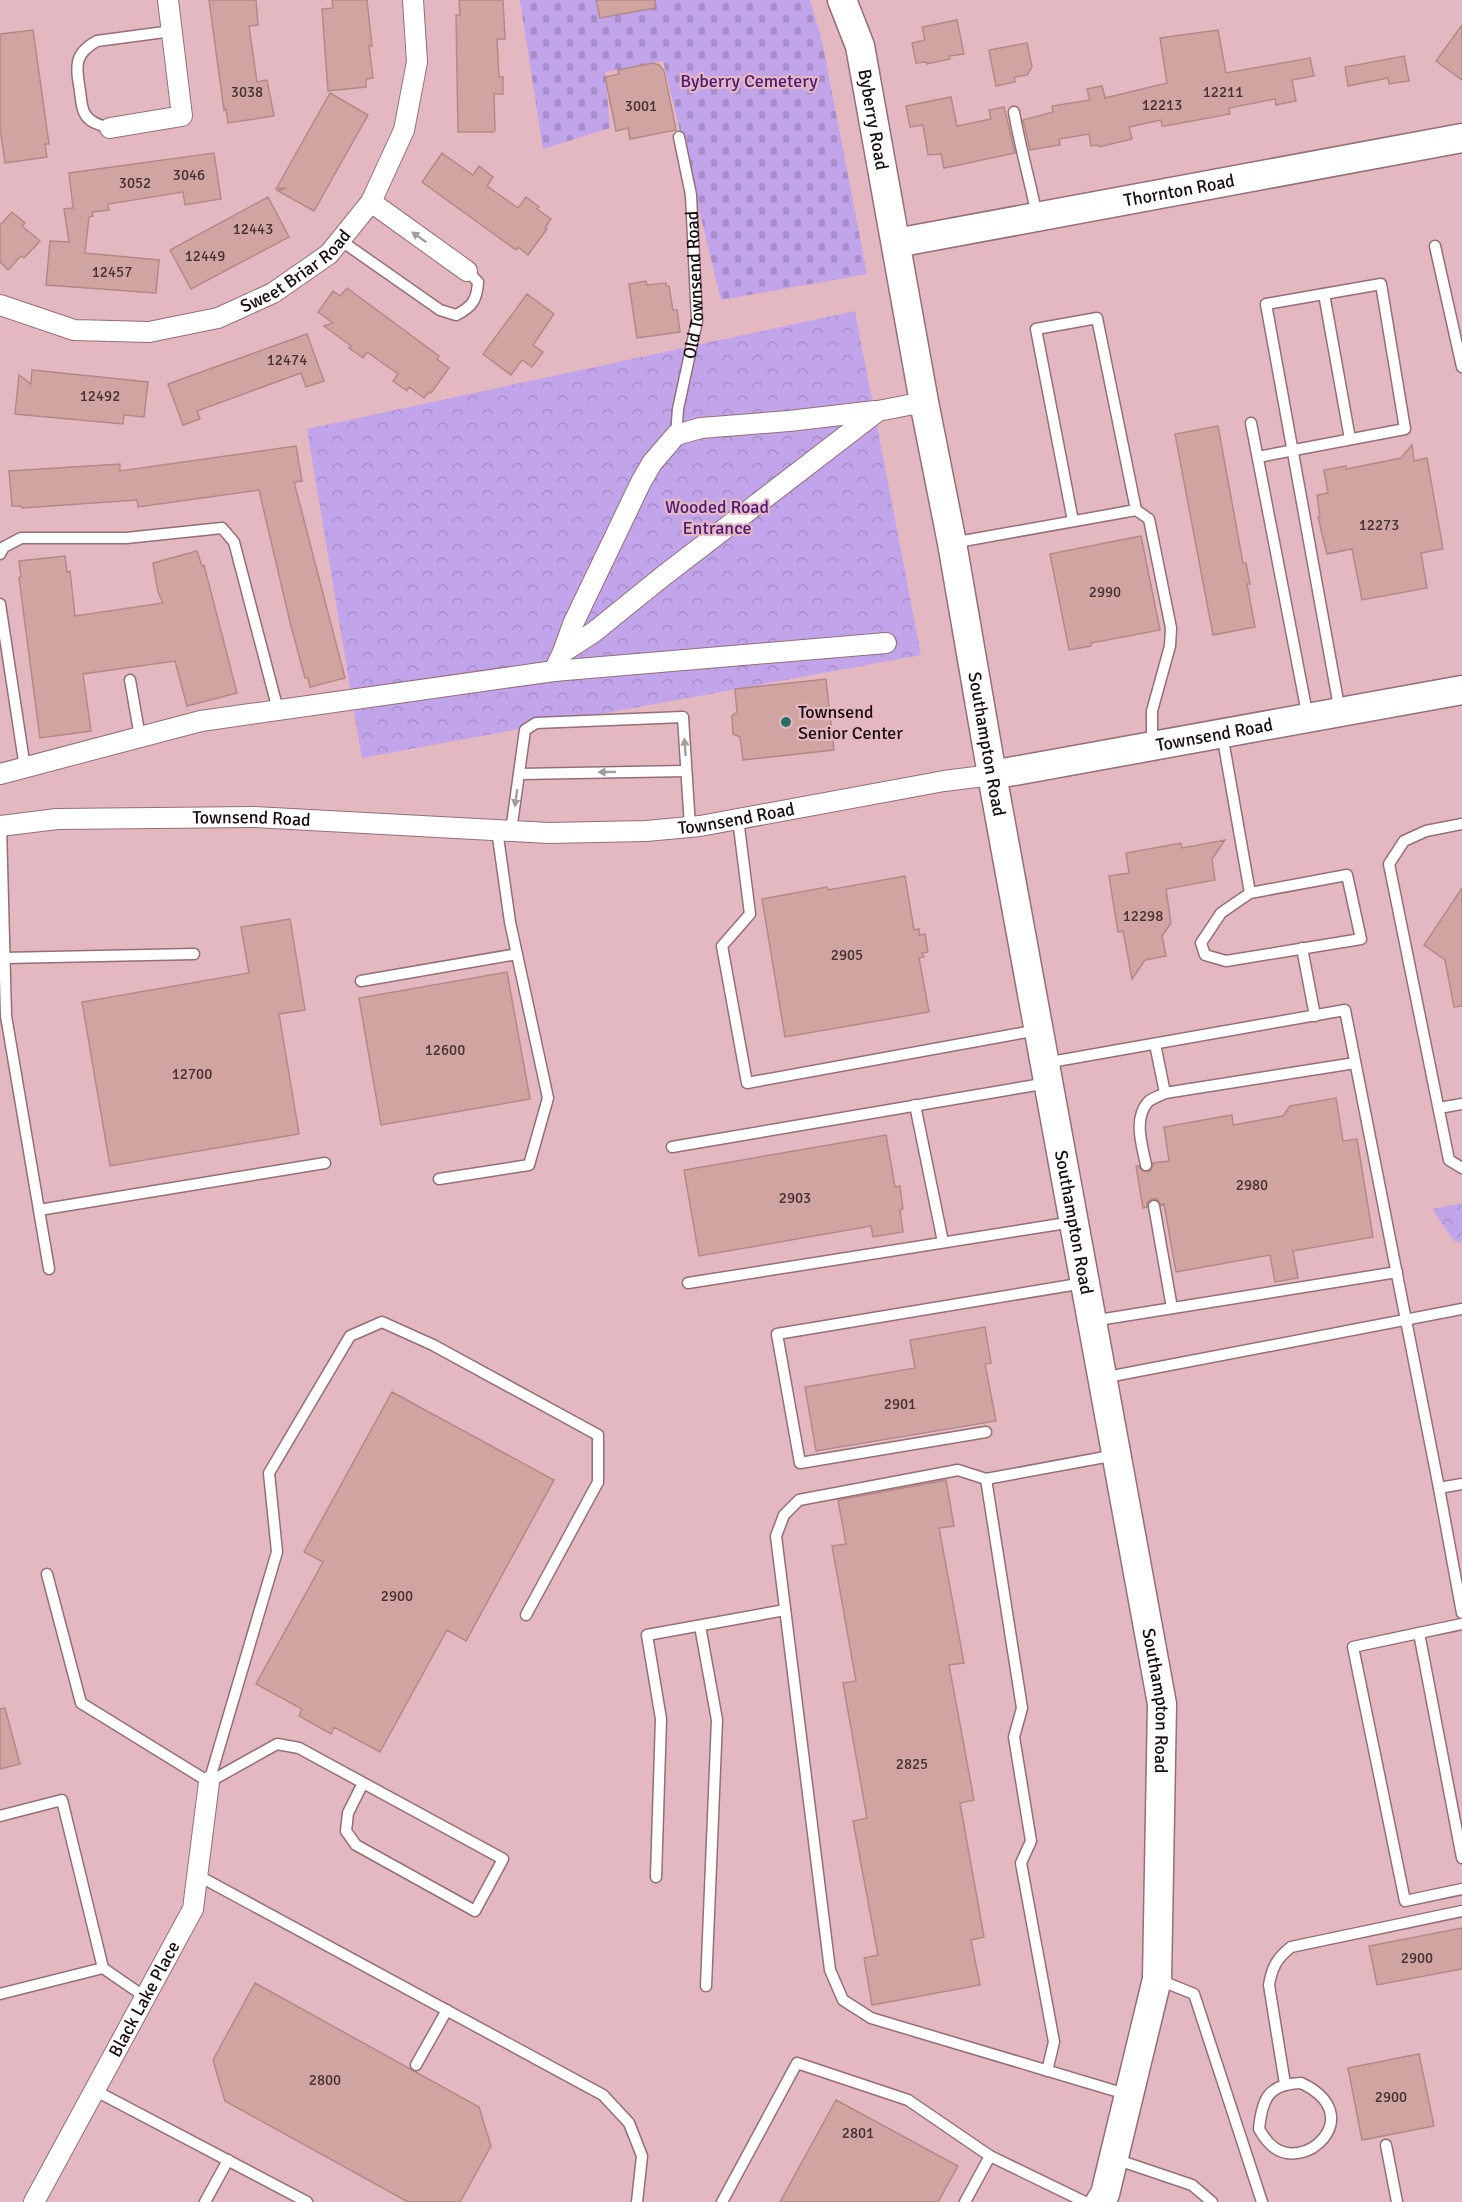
<svg xmlns="http://www.w3.org/2000/svg" width="1462" height="2202" font-family="Signika,sans-serif">
  <defs>
    <pattern id="forest-crowns" width="20" height="18" patternUnits="userSpaceOnUse" patternTransform="scale(1.5)"><rect width="20" height="18" fill="#c2a4eb"/><path d="M2 6a3 3 0 1 1 6 0M12 15a3 3 0 1 1 6 0" fill="none" stroke="#a68cc8"/></pattern>
    <pattern id="cemetery-stones" width="16" height="16" patternUnits="userSpaceOnUse" patternTransform="scale(1.5)"><rect width="16" height="16" fill="#c2a4eb"/><path d="M2 7V4a2 2 0 0 1 4 0v3zM10 15v-3a2 2 0 0 1 4 0v3z" fill="#a68cc8"/></pattern>
  </defs>
  <rect width="100%" height="100%" fill="#e4b8c1"/>
  <path fill="url(#forest-crowns)" d="M855,311L921,655L362,758L307,429Z
    M1462,1203V1243L1454,1241L1432,1209Z"/>
  <path fill="url(#cemetery-stones)" d="M520,0H810L822,41L867,274L721,300L663,61L605,72L610,128L543,149Z"/>
  <path fill="#d0a4a1" stroke="#b38986" stroke-width="1.5" d="M209,0H256L258,25L249,26L257,82L267,80L274,116L228,123L226,109L224,110Z
    M332,0H367L372,46H369L373,78L366,79V87L328,91L322,9L333,8Z
    M459,0H503L505,39H497L499,77H503V94H494L495,130L493,132H458L456,15H460Z
    M596,0H655V8L600,18Z
    M957,20L964,54L949,56L950,59L927,64L926,62L916,63L912,43L925,40L922,27Z
    M1462,25V80L1436,61Z
    M33,30L49,144H45L47,157L5,163L0,128V34Z
    M1218,30L1226,73L1310,58L1314,76L1292,80L1296,101L1276,105L1275,99L1229,108L1230,114L1165,126H1162L1161,120L1129,127L1132,139L1099,147L1098,145L1091,146L1089,134L1059,139L1060,145L1030,150L1023,120L1053,112L1052,106L1090,100L1087,89L1102,86L1105,98L1167,83L1160,38Z
    M1027,43L1032,67L1027,75L1014,77L1015,82L996,86L989,50Z
    M1404,56L1409,81L1389,84L1388,78L1348,86L1345,67Z
    M653,63L659,65L664,71L676,130L630,139L628,128L616,131L605,77L619,74L618,70Z
    M330,93L368,115L314,211L278,191L286,188L276,189Z
    M951,97L957,126L991,119L989,110L1004,107L1015,153L944,168L941,154L928,155L923,125L910,127L906,106Z
    M214,153L221,199L185,205L183,192L108,204L109,210L92,212L93,216L89,217L85,253L159,260L156,293L46,285L50,241L69,242L64,209L73,208L69,173Z
    M442,153L473,175L479,166L493,177L487,186L518,208L526,197L539,207L537,209L551,219L545,228L547,229L528,255L518,247L516,250L422,182Z
    M268,197L289,237L191,289L170,250Z
    M12,212L25,223L22,226L40,241L24,258L21,256L8,270L0,262V225Z
    M646,281L647,285L666,283V286H669L673,310H677L680,332L637,338L629,284Z
    M347,288L439,356L437,359L449,368L431,393L429,392L424,398L409,387L407,391L393,381L398,374L367,352L363,358L349,348L351,346L324,326L333,323L318,312L333,291L340,296Z
    M527,294L554,314L533,345L543,352L532,367L522,360L511,375L483,354Z
    M307,334L324,381L306,387L301,373L197,411L200,419L183,425L168,384Z
    M32,370L148,382L144,417L124,415L123,424L15,414L19,375L31,384Z
    M1218,426L1243,563H1246L1250,584H1247L1255,627L1213,635L1175,434Z
    M1412,445L1414,461L1427,458L1443,549L1421,553L1427,588L1362,600L1352,549L1327,554L1318,517H1320L1317,495L1328,493L1324,470L1346,466V469L1401,458Z
    M296,446L302,481L294,482L345,678L310,687L308,678H305L290,622L259,490L138,507L137,500L22,508L21,506H12L9,471L120,464V471Z
    M1141,536L1160,630L1091,643V646L1069,650L1050,554Z
    M197,551L202,566L204,565L237,693L187,706L175,661L83,674L91,731L40,738L19,578L21,577L19,561L65,556L67,572L70,571L75,616L163,603L158,592L153,563Z
    M826,679L834,750L743,760L740,737L733,734L732,716L737,712L735,689Z
    M1225,840L1212,859L1215,880L1166,889L1171,923L1162,936L1166,956L1145,960L1132,979L1123,931L1118,932L1109,876L1129,873L1126,853L1181,843L1182,848Z
    M905,876L914,930L919,929V935L925,934L928,952L922,953L924,957L919,958L929,1012L785,1037L762,899L827,887L828,890Z
    M1462,888V1006L1454,1007L1445,960L1424,945Z
    M290,919L305,1010L279,1014L299,1134L110,1166L82,1002L249,973L241,927Z
    M507,972L530,1099L381,1125L359,998Z
    M1336,1098L1343,1141L1357,1139L1373,1237L1293,1251L1298,1278L1275,1282L1270,1255L1176,1272L1164,1204L1161,1205L1157,1199H1152L1147,1203V1207L1143,1208L1136,1166H1139L1141,1170L1147,1172L1151,1170L1153,1163L1169,1161L1164,1127L1232,1115L1233,1125L1283,1116L1290,1106Z
    M886,1135L895,1187L900,1186L903,1209L900,1210L903,1232L873,1237L871,1226L699,1256L684,1170Z
    M985,1327L991,1363L985,1364L996,1421L816,1451L805,1387L915,1368L910,1340Z
    M392,1392L554,1480L466,1641L447,1630L380,1752L334,1727L331,1734L299,1716L302,1709L256,1684L323,1562L304,1552Z
    M946,1480L954,1526L939,1528L964,1663L949,1665L974,1800L960,1803L984,1937L971,1940L980,1985L872,2005L864,1958L878,1955L853,1821L867,1818L843,1683L856,1681L832,1546L846,1544L838,1500Z
    M5,1708L20,1764L0,1769V1709Z
    M1462,1928V1969L1377,1985L1369,1946Z
    M255,1983L479,2107L491,2146L460,2202H408L225,2101L213,2060Z
    M1419,2054L1434,2126L1362,2140L1348,2068Z
    M836,2100L958,2166L938,2202H780Z"/>
  <g fill="none" stroke-linecap="round" stroke-linejoin="round">
    <g stroke="#966e77" stroke-width="13">
      <g id="lane">
        <path d="M1014,112C1020,147 1030,181 1037,216"/>
        <path d="M110,128C100,125 90,123 85,114C81,107 81,98 80,91C76,67 73,54 97,41L172,31"/>
        <path d="M340,240L440,310L456,315C472,307 477,300 478,282L467,271"/>
        <path d="M1435,246L1462,367"/>
        <path d="M1324,294L1350,439"/>
        <path d="M1251,423L1308,718"/>
        <path id="s1" d="M676,435L678,409L697,321L691,195L679,137"/>
        <path d="M1258,457L1405,429L1381,284L1266,304L1340,712"/>
        <path d="M1073,521L1036,329L1097,318L1136,510"/>
        <path d="M952,543L1136,510L1149,519L1171,628L1170,646L1152,711V744"/>
        <path d="M0,554L4,547L21,538H126L222,528L234,542L278,710"/>
        <path d="M0,604L25,768"/>
        <path d="M130,680L140,737"/>
        <path d="M1222,734L1250,893L1221,913L1201,943L1205,955L1226,961L1361,939L1347,875L1250,893"/>
        <path d="M519,774L686,771"/>
        <path d="M738,819L750,914L722,946L747,1083L1038,1030"/>
        <path d="M1462,824L1426,831L1404,841L1389,864L1449,1160L1462,1168"/>
        <path d="M1,826L6,1016L49,1269"/>
        <path d="M511,831L525,730L536,723L683,717L690,827"/>
        <path d="M1302,948L1315,1016"/>
        <path d="M4,958L194,954"/>
        <path d="M361,981L517,954"/>
        <path d="M1155,1044L1165,1093"/>
        <path d="M1045,1063L1345,1010L1439,1488L1462,1484"/>
        <path d="M915,1105L943,1242"/>
        <path d="M1439,1108L1462,1104"/>
        <path d="M672,1147L1048,1083"/>
        <path d="M1146,1165C1142,1145 1133,1119 1148,1102C1152,1098 1160,1096 1165,1093L1355,1063"/>
        <path d="M439,1179L529,1165L548,1098L510,922L497,830"/>
        <path d="M1154,1206L1172,1308"/>
        <path d="M39,1210L325,1163"/>
        <path d="M688,1283L1073,1222"/>
        <path d="M1092,1321L1397,1272"/>
        <path d="M1102,1378L1462,1309"/>
        <path d="M986,1432L800,1463L777,1334L1084,1283"/>
        <path d="M1116,1455L986,1479L958,1470L799,1500L784,1515L776,1536L830,1970L843,2000L871,2018L1129,2095"/>
        <path d="M986,1479L1022,1708L1014,1737L1031,1841L1021,1863L1054,2042L1047,2071"/>
        <path d="M1439,1488L1462,1613"/>
        <path d="M47,1574L81,1703L209,1782"/>
        <path d="M1462,1624L1419,1633L1462,1858"/>
        <path d="M700,1626L717,1720L706,1986"/>
        <path d="M1419,1633L1353,1647L1405,1901L1462,1889"/>
        <path d="M209,1782L277,1552L269,1473L350,1336L382,1322L433,1345L598,1435V1482L526,1615"/>
        <path d="M209,1782L277,1744L299,1748L503,1859L475,1911L356,1845L346,1831L348,1813L363,1783"/>
        <path d="M0,1816L62,1800L103,1968L145,1997"/>
        <path d="M197,1875L603,2095L629,2123L642,2156L637,2202"/>
        <path d="M656,1877L661,1719L647,1635L785,1610"/>
        <path d="M1157,1979L1194,1994L1262,2202"/>
        <path d="M0,1994L103,1968"/>
        <path d="M416,2065L447,2010"/>
        <path d="M1301,2083C1370,2115 1303,2177 1270,2144C1266,2140 1262,2134 1259,2129C1262,2099 1268,2084 1301,2083Z"/>
        <path d="M1285,2084L1269,1985C1272,1967 1277,1958 1291,1947L1462,1911"/>
        <path d="M94,2090L307,2202"/>
        <path d="M1386,2145L1397,2202"/>
        <path d="M1115,2159L1192,2185L1212,2202"/>
        <path d="M205,2202L228,2160"/>
        <path d="M722,2202L797,2063L908,2100L990,2156L1085,2202"/>
        <path d="M965,2202L990,2156"/>
      </g>
    </g>
    <g stroke="#966e77" stroke-width="22">
      <g id="street">
        <path d="M110,128L182,116L168,0"/>
        <path d="M371,202L467,271"/>
        <path id="s2" d="M0,305L74,330L149,332L218,318L273,293L329,254L371,202L404,130L417,62L413,0"/>
        <path d="M563,652L573,624L641,482L652,463L676,435L701,428L789,421L875,411"/>
        <path d="M554,671L563,652L594,632L662,577L878,411L924,402"/>
        <path d="M0,774L201,721L554,671L886,643"/>
        <path id="s3" d="M0,826L57,819L254,817L549,833L646,831L700,826L944,781L992,775"/>
        <path id="s4" d="M34,2202L193,1909L209,1782"/>
      </g>
    </g>
    <g stroke="#966e77" stroke-width="31">
      <g id="secondary">
        <path id="s5" d="M842,0L860,46L924,402L952,543L992,775L1162,1704L1157,1979L1105,2194L1100,2202"/>
        <path id="s6" d="M896,243L1462,138"/>
        <path id="s7" d="M992,775L1462,690"/>
      </g>
    </g>
    <use href="#lane" stroke="#fff" stroke-width="10"/>
    <use href="#street" stroke="#fff" stroke-width="20"/>
    <use href="#secondary" stroke="#fff" stroke-width="28"/>
  </g>
  <defs><path id="oneway-solid" d="M-6-.8H1V-3.2L6.5 0L1 3.2V.8H-6Z" transform="scale(1.5)"/></defs>
  <g fill="#a39d9f">
    <use href="#oneway-solid" transform="translate(419 237) rotate(-145)"/>
    <use href="#oneway-solid" transform="translate(685 747) rotate(-94)"/>
    <use href="#oneway-solid" transform="translate(607 772) rotate(179)"/>
    <use href="#oneway-solid" transform="translate(516 798) rotate(98)"/>
  </g>
  <circle fill="#286f66" stroke="#e4b8c1" stroke-width="2" cx="786" cy="722" r="6"/>
  <g text-anchor="middle" dominant-baseline="central" stroke-width="4.5" stroke-linejoin="round" paint-order="stroke">
    <g font-size="15" fill="#473134">
      <text x="247" y="92">3038</text>
      <text x="1223" y="92">12211</text>
      <text x="1162" y="105">12213</text>
      <text x="641" y="106">3001</text>
      <text x="189" y="175">3046</text>
      <text x="135" y="183">3052</text>
      <text x="253" y="229">12443</text>
      <text x="205" y="256">12449</text>
      <text x="112" y="272">12457</text>
      <text x="287" y="360">12474</text>
      <text x="100" y="396">12492</text>
      <text x="1379" y="525">12273</text>
      <text x="1105" y="592">2990</text>
      <text x="1143" y="916">12298</text>
      <text x="847" y="955">2905</text>
      <text x="445" y="1050">12600</text>
      <text x="192" y="1074">12700</text>
      <text x="1252" y="1185">2980</text>
      <text x="795" y="1198">2903</text>
      <text x="900" y="1404">2901</text>
      <text x="397" y="1596">2900</text>
      <text x="912" y="1764">2825</text>
      <text x="1417" y="1958">2900</text>
      <text x="325" y="2080">2800</text>
      <text x="1391" y="2097">2900</text>
      <text x="858" y="2133">2801</text>
    </g>
    <g font-size="18" fill="#4d187b" stroke="#e4b8c1">
      <text x="749" y="81">Byberry Cemetery</text>
      <text x="717" y="507">Wooded Road<tspan x="717" dy="21">Entrance</tspan></text>
    </g>
    <g font-size="18" fill="#190b0f" stroke="#e4b8c1">
      <text stroke="none"><textPath href="#s5" startOffset="124">Byberry Road</textPath></text>
      <text stroke="none"><textPath href="#s6" startOffset="288">Thornton Road</textPath></text>
      <text stroke="none"><textPath href="#s2" startOffset="315">Sweet Briar Road</textPath></text>
      <text stroke="none"><textPath href="#s1" startOffset="152">Old Townsend Road</textPath></text>
      <text stroke="none"><textPath href="#s7" startOffset="226">Townsend Road</textPath></text>
      <text stroke="none"><textPath href="#s5" startOffset="759">Southampton Road</textPath></text>
      <text stroke="none"><textPath href="#s3" startOffset="738">Townsend Road</textPath></text>
      <text stroke="none"><textPath href="#s3" startOffset="252">Townsend Road</textPath></text>
      <text stroke="none"><textPath href="#s5" startOffset="1245">Southampton Road</textPath></text>
      <text stroke="none"><textPath href="#s5" startOffset="1731">Southampton Road</textPath></text>
      <text stroke="none"><textPath href="#s4" startOffset="231">Black Lake Place</textPath></text>
    </g>
    <g font-size="18" fill="#190b0f" stroke="#e4b8c1" text-anchor="start">
      <text x="798" y="712">Townsend<tspan x="798" dy="21">Senior Center</tspan></text>
    </g>
  </g>
</svg>
